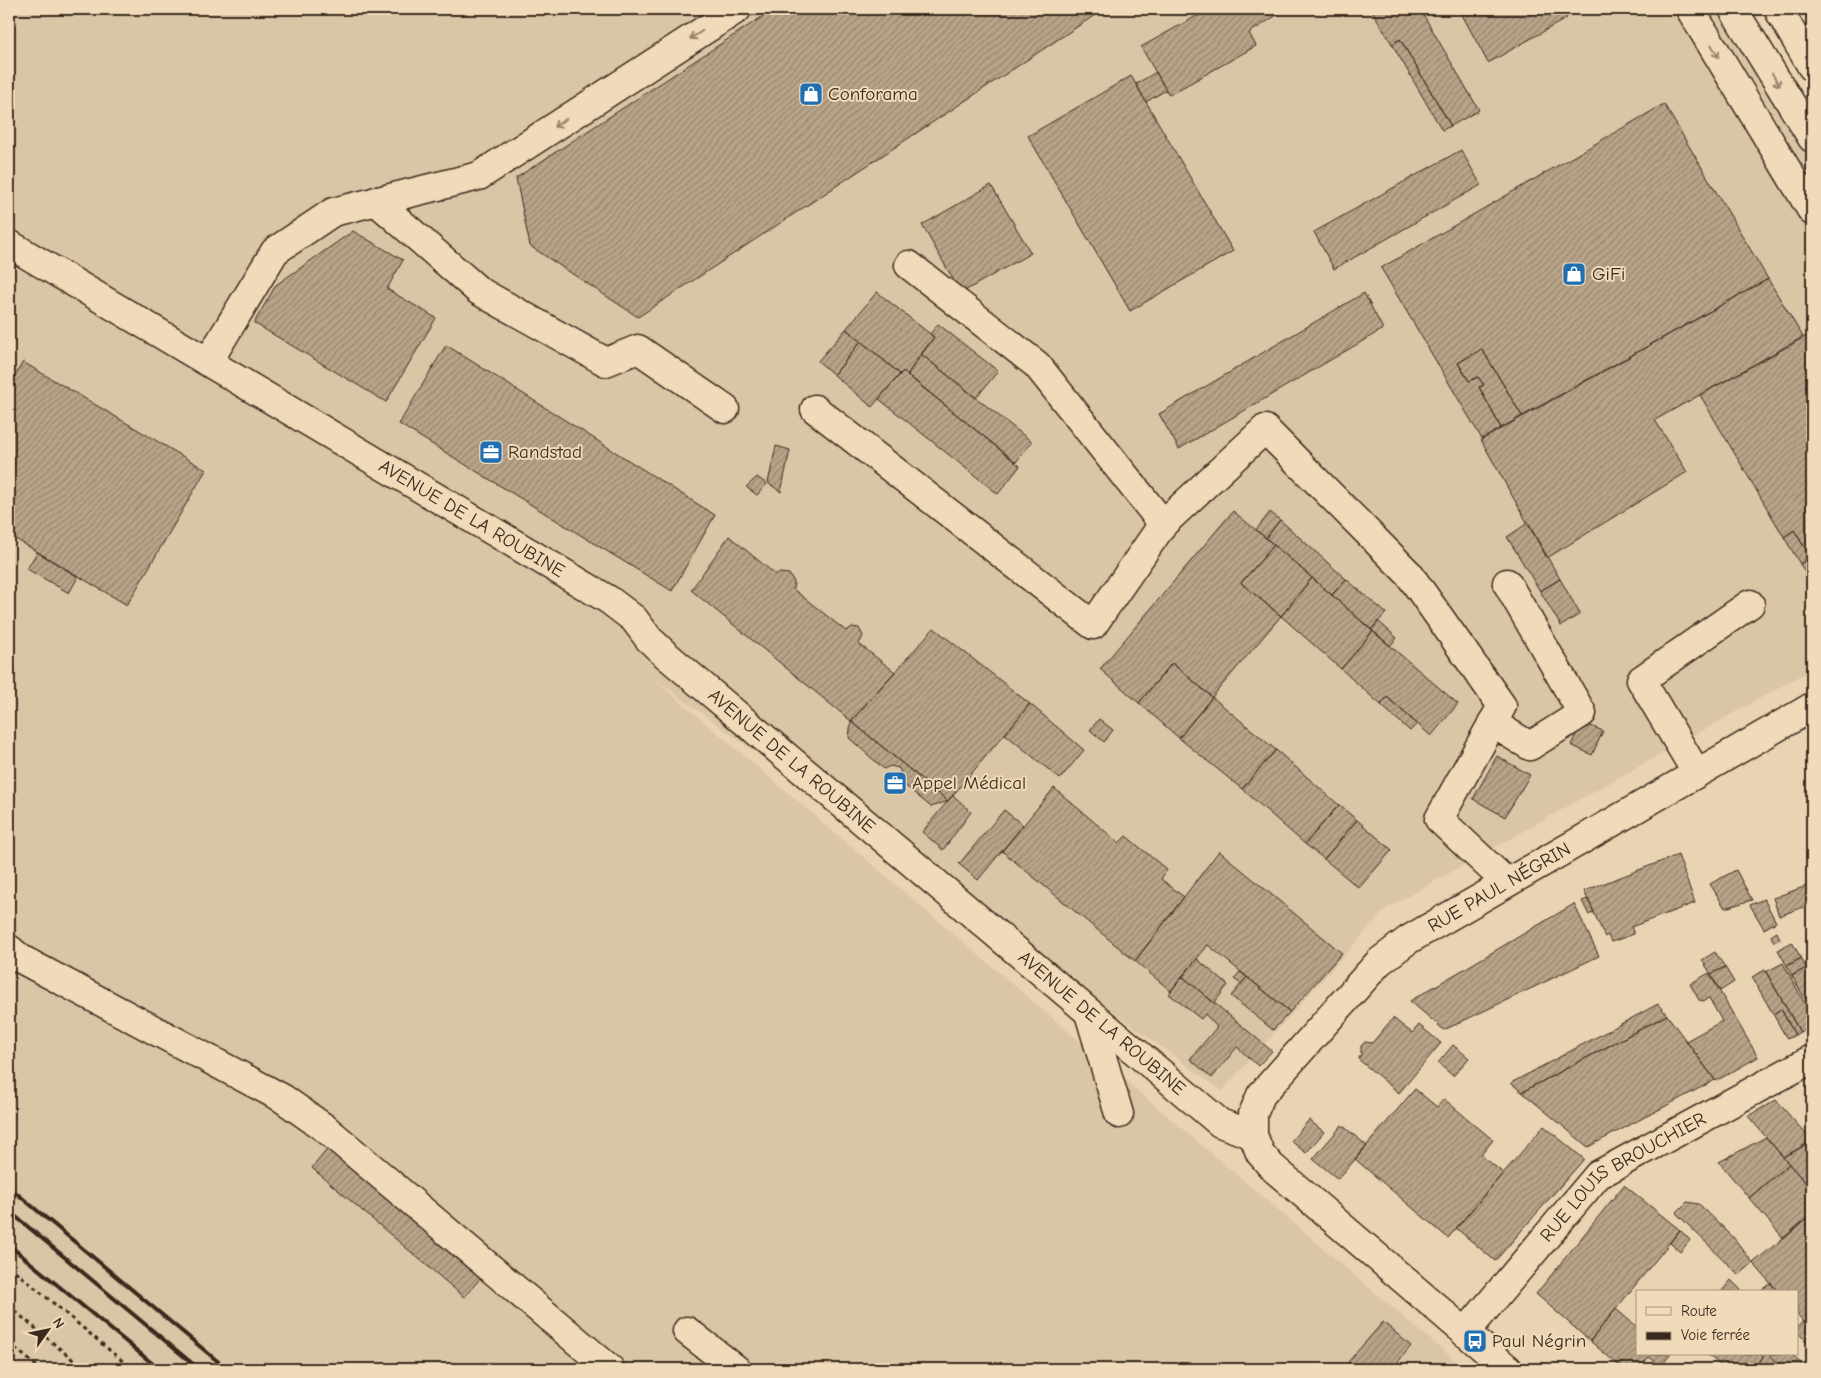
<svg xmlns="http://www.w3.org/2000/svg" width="1821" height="1378" font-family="'Comic Neue',sans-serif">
  <defs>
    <pattern id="building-hatch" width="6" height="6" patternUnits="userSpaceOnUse" patternTransform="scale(1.25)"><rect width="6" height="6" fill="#b8a489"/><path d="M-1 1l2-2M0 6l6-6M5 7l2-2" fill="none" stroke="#97866f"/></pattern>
  </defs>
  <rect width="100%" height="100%" fill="#e9d3b3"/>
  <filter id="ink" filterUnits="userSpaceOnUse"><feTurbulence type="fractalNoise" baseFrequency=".02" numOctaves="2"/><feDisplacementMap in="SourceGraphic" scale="10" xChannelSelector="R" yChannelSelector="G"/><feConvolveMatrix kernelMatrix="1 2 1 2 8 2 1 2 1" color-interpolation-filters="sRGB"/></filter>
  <g filter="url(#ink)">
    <path fill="#dac5a6" d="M9,9H1724L1812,155V669L1387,908L1222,1091L648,674L1465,1369H9Z"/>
    <path fill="url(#building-hatch)" stroke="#3b2a1e" d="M774,9H1104L638,317L530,246L516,178Z
      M1209,9H1286L1249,33L1256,46L1169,95L1141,47Z
      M1371,9H1420L1479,110L1451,126L1400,39L1392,44Z
      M1459,9H1562L1567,18L1488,63Z
      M1400,39L1451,126L1442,130L1392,44Z
      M1156,72L1166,90L1146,102L1136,84Z
      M1131,76L1233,251L1130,311L1028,136Z
      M1664,104L1768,279L1522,416L1482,349L1458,363L1469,381L1478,377L1484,385L1479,387L1501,428L1482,439L1381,268Z
      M1461,150L1481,185L1334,269L1314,232Z
      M991,185L1031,253L961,293L922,225Z
      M353,231L403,260L387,289L436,318L386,402L254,323L276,285Z
      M1768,279L1803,337L1655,420L1687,472L1547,558L1481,440Z
      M877,292L934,337L907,375L903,371L900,374L846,329Z
      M1364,293L1383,329L1179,449L1159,414Z
      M938,324L998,371L976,398L921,354L934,337L930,334Z
      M846,329L861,341L834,375L818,361Z
      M1812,333V557L1811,558L1794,530L1784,537L1700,395Z
      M861,341L900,374L872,407L834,375Z
      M446,345L715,515L672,591L399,424Z
      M1482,349L1522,416L1501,428L1479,387L1484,385L1478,377L1469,381L1458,363Z
      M921,354L1032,442L1016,462L907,375Z
      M23,362L206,470L127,605L9,535V386Z
      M903,371L1020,466L998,494L879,399Z
      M776,446L790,450L781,492L768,483Z
      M757,477L767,484L757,495L746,487Z
      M1233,511L1274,545L1241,583L1281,616L1212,697L1172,663L1139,703L1100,669Z
      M1270,512L1280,520L1266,538L1256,530Z
      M1280,520L1346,579L1332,595L1266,538Z
      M1528,523L1560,579L1540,591L1507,537Z
      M1794,530L1811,558L1800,564L1784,537Z
      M729,536L776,575L780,573L789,574L794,582L793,589L846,631L852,627L859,628L863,636L859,644L895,672L851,721L691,590Z
      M1274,545L1312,578L1281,616L1241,583Z
      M37,552L78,577L69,593L27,569Z
      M1812,557V585L1800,564Z
      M1312,578L1373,631L1341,669L1281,616Z
      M1346,579L1386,613L1371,630L1332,595Z
      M1560,579L1580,614L1561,626L1540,591Z
      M1378,621L1397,638L1390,646L1371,630Z
      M934,628L1030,704L948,801L851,721Z
      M1373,631L1458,704L1431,736L1387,697L1381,705L1341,669Z
      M1172,663L1212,697L1179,738L1139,703Z
      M1212,697L1276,750L1242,789L1179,738Z
      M1387,697L1417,724L1410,731L1381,705Z
      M1030,704L1084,750L1060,779L1005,734Z
      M1099,719L1113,730L1104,742L1090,730Z
      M851,721L948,801L931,807L901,782L902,776L899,768L890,766L884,769L849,738Z
      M1582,722L1603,731L1592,755L1571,745Z
      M1276,750L1339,805L1305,844L1242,789Z
      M1497,756L1530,775L1505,817L1473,799Z
      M1054,788L1119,843L1126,836L1167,870L1161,879L1184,897L1135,961L1002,851Z
      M953,795L971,812L943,850L922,832Z
      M1339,805L1357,820L1324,859L1305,844Z
      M1004,810L1023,825L978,880L959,864Z
      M1357,820L1392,850L1359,888L1324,859Z
      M1219,851L1342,953L1290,1012L1208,945L1171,991L1135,961Z
      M1678,855L1695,903L1631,927L1634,934L1611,942L1608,935L1605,937L1584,891Z
      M1736,870L1752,900L1725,908L1710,884Z
      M1812,884V904L1779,916L1773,898Z
      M1588,899L1594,912L1589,915L1582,901Z
      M1764,899L1776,922L1764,929L1750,905Z
      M1574,904L1599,956L1444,1030L1410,1001Z
      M1777,932L1780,939L1774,942L1771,936Z
      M1792,942L1801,958L1787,966L1778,950Z
      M1715,952L1725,967L1711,974L1702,960Z
      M1801,958L1806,968L1792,976L1787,966Z
      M1197,959L1228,985L1214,1003L1182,976Z
      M1783,963L1812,1017V1025L1800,1032L1766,972Z
      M1812,964V979L1806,968Z
      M1725,967L1734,982L1720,991L1711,974Z
      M1806,968L1812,979V1000L1807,1003L1792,976Z
      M1765,970L1800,1032L1795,1035L1781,1009L1773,1014L1752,977Z
      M1240,972L1247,977L1241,984L1234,979Z
      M1709,973L1758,1057L1716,1081L1686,1041L1722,1021L1709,998L1703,1001L1699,1000L1690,984Z
      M1182,976L1272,1051L1258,1066L1237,1047L1212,1078L1190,1059L1217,1027L1205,1014L1201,1019L1169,994Z
      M1247,977L1290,1012L1273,1030L1231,996Z
      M1658,1004L1667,1015L1522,1092L1511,1083Z
      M1781,1009L1795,1035L1787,1039L1773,1014Z
      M1667,1015L1715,1080L1588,1147L1522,1092Z
      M1393,1018L1412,1033L1419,1025L1441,1043L1399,1093L1358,1059L1361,1055V1046L1365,1042L1372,1043Z
      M1453,1045L1469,1058L1453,1076L1438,1063Z
      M1415,1089L1437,1107L1444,1099L1493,1140L1481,1155L1503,1173L1448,1238L1355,1159Z
      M1776,1100L1812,1141L1783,1157L1748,1116Z
      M1309,1120L1324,1132L1306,1153L1291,1141Z
      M1342,1125L1367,1146L1338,1179L1313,1159Z
      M1544,1126L1584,1159L1495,1261L1456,1228Z
      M1766,1137L1789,1164L1749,1198L1719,1162Z
      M334,1141L486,1272L464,1297L312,1168Z
      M1812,1142L1811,1163L1812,1190L1783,1157Z
      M1789,1164L1812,1190V1214L1784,1239L1749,1198Z
      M1624,1185L1680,1230L1590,1341L1536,1294Z
      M1687,1202L1699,1204L1733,1237L1753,1263L1739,1275L1676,1213Z
      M1812,1214V1331L1797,1314V1292H1778L1753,1263Z
      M1680,1230L1690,1240L1680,1252L1670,1243Z
      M1731,1280L1743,1292H1721Z
      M1771,1283L1778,1292H1763L1761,1290Z
      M1616,1309L1637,1327V1354H1671L1661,1366L1649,1357L1639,1369H1623L1590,1341Z
      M1804,1321L1812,1331V1347L1797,1332V1327Z
      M1383,1322L1411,1346L1392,1369H1342Z
      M1707,1354H1760L1763,1357L1753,1369H1725Z
      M1765,1354H1769L1784,1369H1755Z
      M1769,1354H1792L1804,1367L1801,1369H1784Z"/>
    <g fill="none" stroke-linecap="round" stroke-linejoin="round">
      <g stroke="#3b2a1e" stroke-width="31">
        <g id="minor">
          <path d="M1690,9L1812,211"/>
          <path d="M1778,9L1812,67"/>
          <path d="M376,201L479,291L606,362L638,349L725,409"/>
          <path id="s1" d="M9,244L609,600L634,619L649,639L665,654L1220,1123L1253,1135L1260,1153L1272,1167L1508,1369"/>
          <path d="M909,265L1037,365L1163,524L1265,429L1409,574L1502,706L1439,819L1506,882"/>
          <path d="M208,362L275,251L333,212L479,176L737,9"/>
          <path d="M815,409L1093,625L1163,524"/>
          <path d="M1492,723L1530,746L1582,713L1507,583"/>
          <path d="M1696,772L1641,680L1750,604"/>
          <path d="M9,949L21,959L282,1098L326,1129L610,1369"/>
          <path d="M1089,1013L1119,1114"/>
          <path id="s2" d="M1253,1135V1114L1261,1095L1379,962L1408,940L1812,707"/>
          <path d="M687,1331L736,1369"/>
          <path id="s3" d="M1465,1333L1598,1175L1812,1059"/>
        </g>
      </g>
      <g stroke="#3b2a1e" stroke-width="31">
        <path id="major" d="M1733,9L1812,138"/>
      </g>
      <path stroke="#3b2a1e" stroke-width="3" stroke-dasharray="4 4" stroke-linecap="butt" d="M9,1266L132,1369
        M9,1306L84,1369
        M9,1343L40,1369"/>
      <use href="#minor" stroke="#f0dab9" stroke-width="28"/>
      <use href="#major" stroke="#f0dab9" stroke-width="28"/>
      <path stroke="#3b2a1e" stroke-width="4" d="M9,1187L227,1369
        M9,1211L199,1369
        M9,1245L159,1369"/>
    </g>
    <defs><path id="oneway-shaft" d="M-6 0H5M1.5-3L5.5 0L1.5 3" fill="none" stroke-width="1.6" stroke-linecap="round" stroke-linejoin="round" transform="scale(1.25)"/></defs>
    <g stroke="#96826c">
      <use href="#oneway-shaft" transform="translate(696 35) rotate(147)"/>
      <use href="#oneway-shaft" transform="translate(1715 51) rotate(59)"/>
      <use href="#oneway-shaft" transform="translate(1776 80) rotate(59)"/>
      <use href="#oneway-shaft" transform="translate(560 123) rotate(147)"/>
    </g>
  </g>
  <defs>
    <g id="shop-square" transform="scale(1.25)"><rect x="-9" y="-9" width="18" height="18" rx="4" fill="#1f6fb2" stroke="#f0dab9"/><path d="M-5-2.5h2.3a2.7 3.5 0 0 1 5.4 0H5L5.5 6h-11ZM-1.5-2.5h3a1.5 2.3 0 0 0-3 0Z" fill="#fff"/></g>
    <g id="office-square" transform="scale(1.25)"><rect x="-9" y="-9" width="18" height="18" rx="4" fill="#1f6fb2" stroke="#f0dab9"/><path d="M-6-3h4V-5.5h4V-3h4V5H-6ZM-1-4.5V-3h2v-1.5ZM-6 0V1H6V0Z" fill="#fff"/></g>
    <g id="bus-square" transform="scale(1.25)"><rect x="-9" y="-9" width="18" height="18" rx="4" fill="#1f6fb2" stroke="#f0dab9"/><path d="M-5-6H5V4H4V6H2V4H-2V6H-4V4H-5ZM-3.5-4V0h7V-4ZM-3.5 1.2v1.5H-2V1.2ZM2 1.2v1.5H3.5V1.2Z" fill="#fff"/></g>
  </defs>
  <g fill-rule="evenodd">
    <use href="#shop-square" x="811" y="94"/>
    <use href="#shop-square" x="1574" y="274"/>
    <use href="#office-square" x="491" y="452"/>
    <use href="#office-square" x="895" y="783"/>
    <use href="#bus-square" x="1475" y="1341"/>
  </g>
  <g text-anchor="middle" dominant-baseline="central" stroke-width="4" stroke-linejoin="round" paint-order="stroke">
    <g font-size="19" fill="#3b2a1e" stroke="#f0dab9" text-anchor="start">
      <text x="828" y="94">Conforama</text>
      <text x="1592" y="274">GiFi</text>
      <text x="508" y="452">Randstad</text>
      <text x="912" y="783">Appel Médical</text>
      <text x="1492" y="1341">Paul Négrin</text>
    </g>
    <g font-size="19" fill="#3b2a1e" stroke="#f0dab9">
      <text stroke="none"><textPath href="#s1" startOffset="538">AVENUE DE LA ROUBINE</textPath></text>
      <text stroke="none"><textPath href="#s1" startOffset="942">AVENUE DE LA ROUBINE</textPath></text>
      <text stroke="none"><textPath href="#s2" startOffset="361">RUE PAUL NÉGRIN</textPath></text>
      <text stroke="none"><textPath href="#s1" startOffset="1348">AVENUE DE LA ROUBINE</textPath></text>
      <text stroke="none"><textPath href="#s3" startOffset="225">RUE LOUIS BROUCHIER</textPath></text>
    </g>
  </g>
  <rect width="1821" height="1378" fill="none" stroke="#f0dab9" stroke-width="30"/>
  <rect x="15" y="15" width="1791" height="1348" fill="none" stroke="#3b2a1e" stroke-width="2" filter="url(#ink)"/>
  <rect x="1636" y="1290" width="162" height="65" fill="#f0dab9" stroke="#a8947b"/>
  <rect x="1646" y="1307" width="25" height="8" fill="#f0dab9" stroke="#a8947b"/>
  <text x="1681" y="1316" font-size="15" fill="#3b2a1e">Route</text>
  <rect x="1646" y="1332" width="25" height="8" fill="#3b2a1e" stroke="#a8947b"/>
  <text x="1681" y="1340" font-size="15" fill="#3b2a1e">Voie ferrée</text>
  <g transform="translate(48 1330) rotate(57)" stroke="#f0dab9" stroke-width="4" paint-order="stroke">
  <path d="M0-4L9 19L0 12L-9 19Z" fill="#3b2a1e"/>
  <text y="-8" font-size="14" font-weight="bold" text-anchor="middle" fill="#3b2a1e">N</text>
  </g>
</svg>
